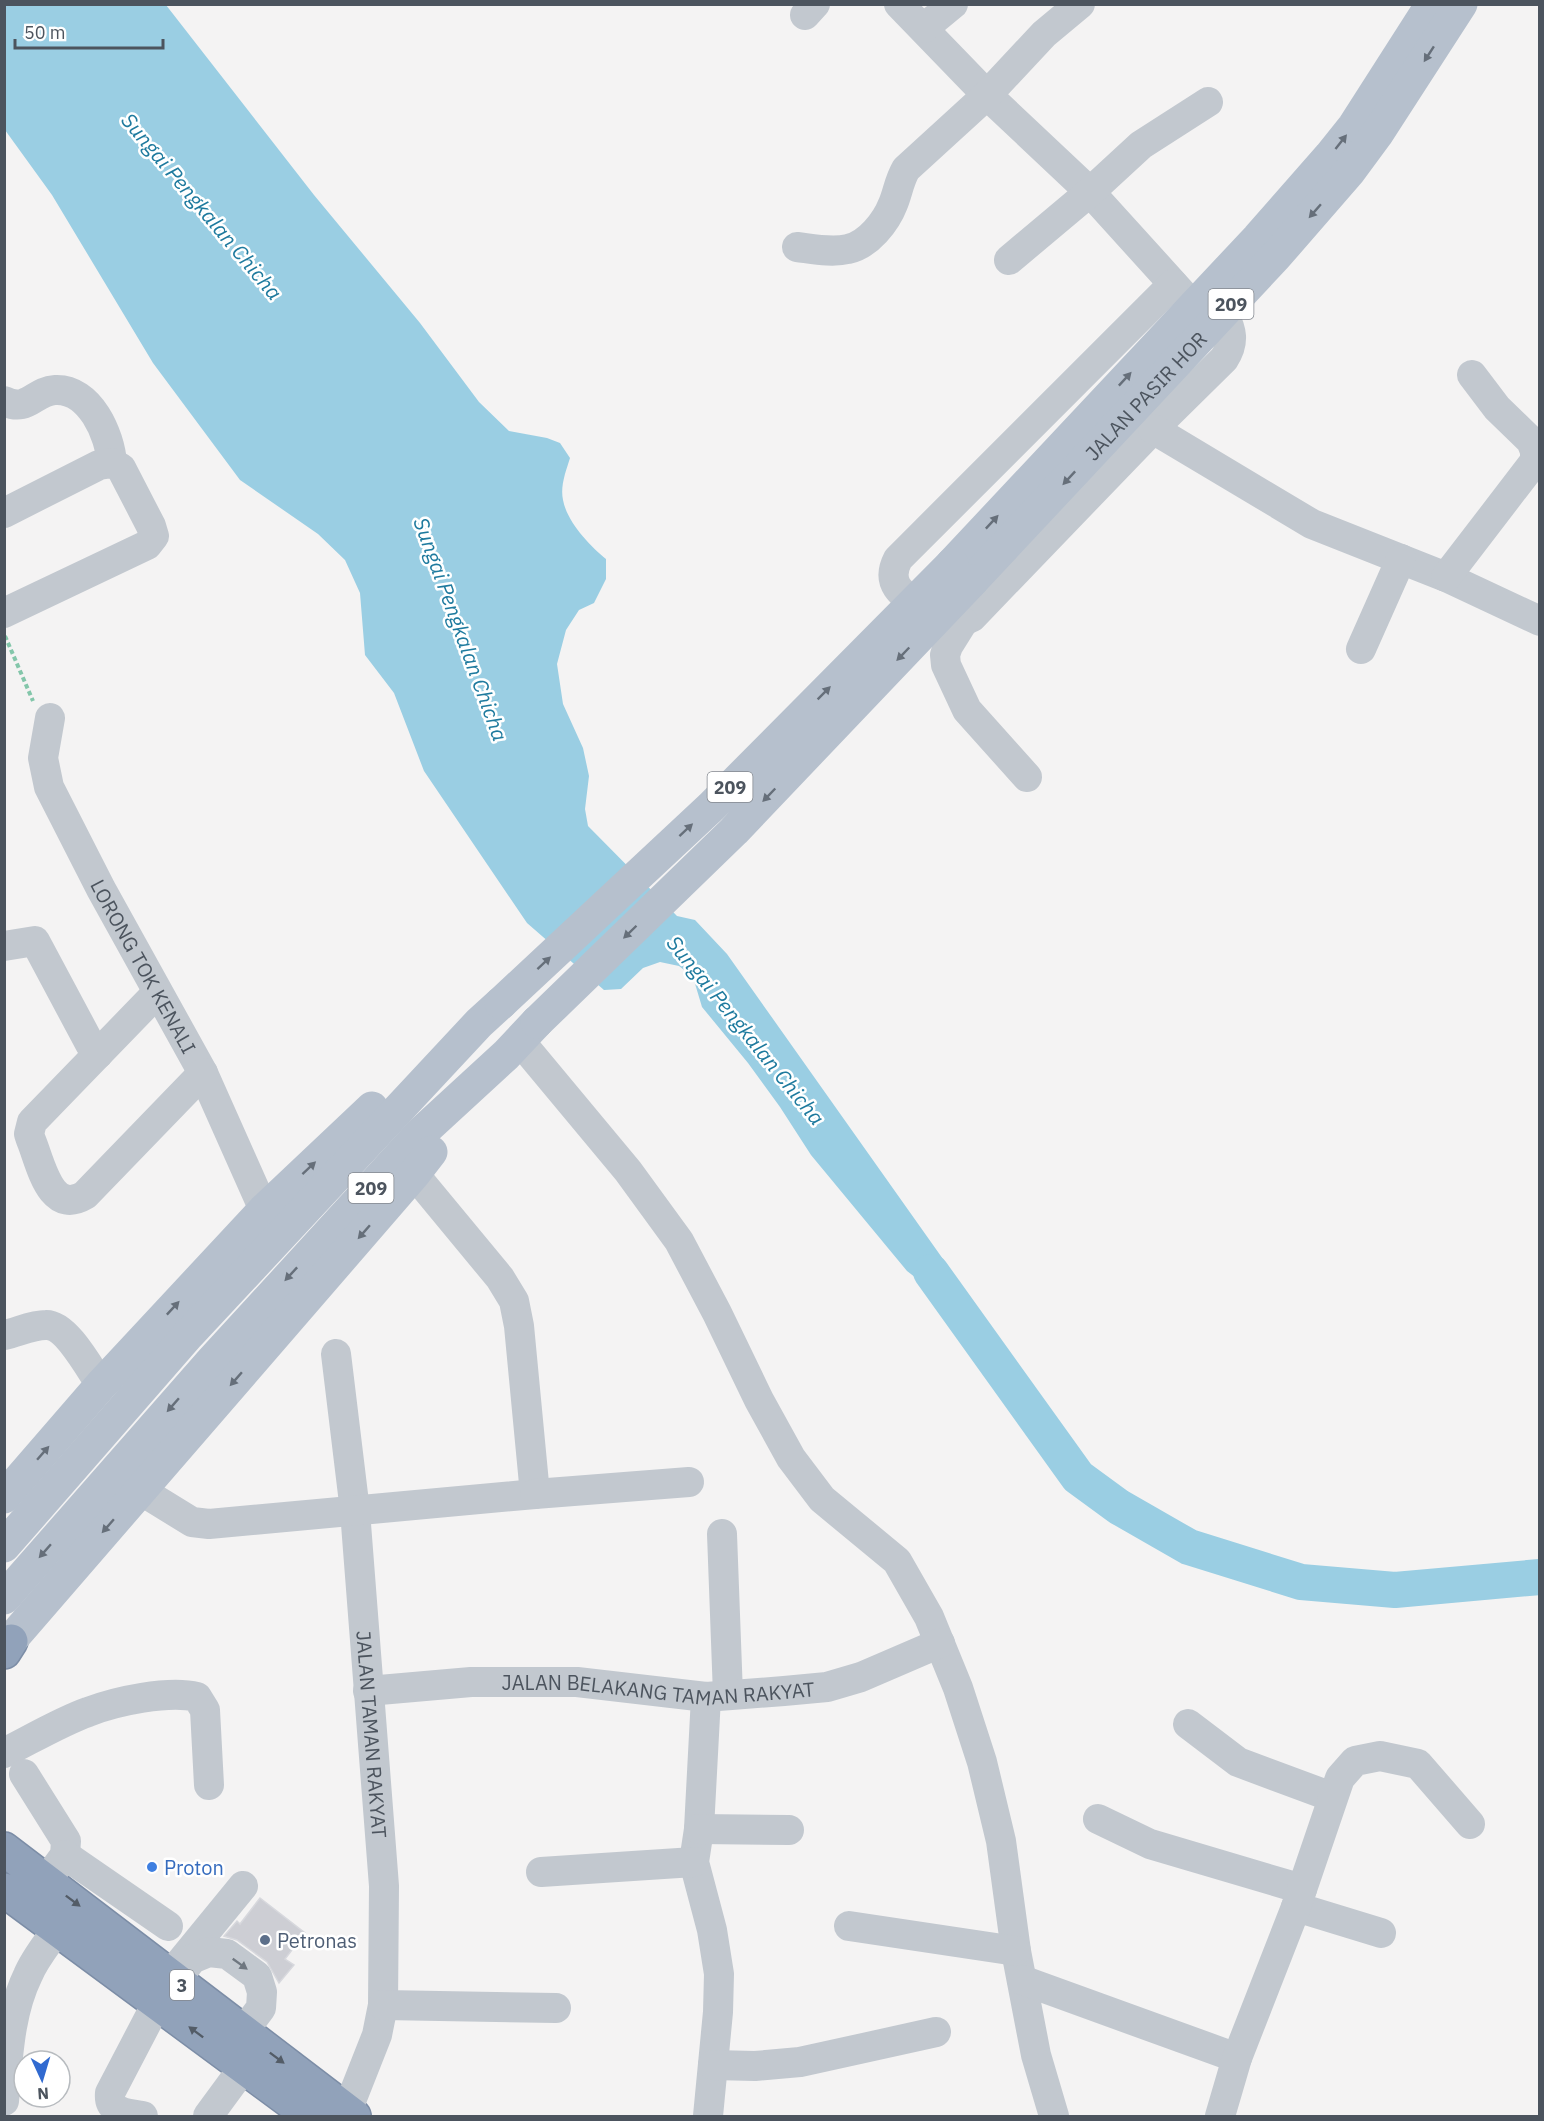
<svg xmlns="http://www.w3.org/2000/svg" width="1544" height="2121" font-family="'IBM Plex Sans',sans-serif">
  <rect width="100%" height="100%" fill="#f4f3f3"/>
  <path fill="#9acee3" d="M4,5H166L314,195L420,323L479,402L509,431L547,438L560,443L570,458C566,471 560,486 563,500C567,522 590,546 606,559V579L594,603L579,610L566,630L557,664L563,704L583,748L589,776L585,809L588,826L677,916L695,920L727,954L955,1276L964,1315L907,1271L811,1155L780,1107L748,1063L702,1007L693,977L679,966L660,962L643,968L621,989L604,990L527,923L424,771L394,693L365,655L360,593L345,560L318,534L240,480L153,363L52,195L5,130Z"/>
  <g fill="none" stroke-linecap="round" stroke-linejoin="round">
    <path stroke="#9acee3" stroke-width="36" d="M931,1272L1078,1477L1119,1507L1189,1547L1301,1582L1395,1590L1540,1577"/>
  </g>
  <path fill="#cdced4" stroke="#d7d8dd" stroke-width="1.5" d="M260,1898L305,1933L285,1959L294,1965L279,1983L267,1962L237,1940L224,1936L237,1921L240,1924Z"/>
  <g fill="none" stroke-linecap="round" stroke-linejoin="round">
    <g stroke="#7c8da6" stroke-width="36">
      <path id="highway" d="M4,1652L11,1641
        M4,1849L354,2116
        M4,1890L310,2116"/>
    </g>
    <path stroke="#83c6aa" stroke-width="4" stroke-dasharray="4.5 3" stroke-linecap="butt" d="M5,636L33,701"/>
    <g stroke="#c2c8cf" stroke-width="30">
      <path d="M899,4L987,95L1090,192L1186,298"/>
      <path d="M805,15L815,4"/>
      <path d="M924,28L953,4"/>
      <path d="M797,247C813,249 832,253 848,249C868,245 886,222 893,204C898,192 899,181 906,169L987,95L1044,34L1080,4"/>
      <path d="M1009,260L1090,192L1141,145L1208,102"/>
      <path d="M1173,284L898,559C884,586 905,596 925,609C934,614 944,623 955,623C961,623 966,620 972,617L1153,429L1224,359C1235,342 1232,330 1223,313"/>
      <path d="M4,401C28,413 34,391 55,390C90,388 110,435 112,463"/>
      <path d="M1153,429L1312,524L1446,577L1540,621"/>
      <path d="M4,513L99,465L112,463L121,468L151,526L154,536L147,545L4,613"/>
      <path d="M1446,577L1535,461V451L1531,441L1497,408L1472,375"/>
      <path d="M963,622L948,646L945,655L946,665L967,710L1027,777"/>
      <path d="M1361,649L1401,559"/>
      <path id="s1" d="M50,718L43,758L49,787L101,889L203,1073L264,1210"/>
      <path d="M4,946L35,941L90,1044L98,1054"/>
      <path d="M157,993L32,1122L29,1134L31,1140C41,1164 50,1216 85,1195L203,1073"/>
      <path d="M519,1040L628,1171L679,1241L717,1313L759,1400L791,1458L822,1499L897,1561L929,1617L958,1688L982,1762L1001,1841L1016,1951L1036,2055L1054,2116"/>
      <path d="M4,1335C18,1332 32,1325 46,1325C66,1324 90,1369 101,1385"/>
      <path id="s2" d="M336,1354L355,1511L384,1886L383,2005L377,2035L347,2111"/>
      <path d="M140,1490L192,1522L209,1524L535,1494L519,1326L514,1301L500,1278L414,1174"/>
      <path d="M535,1494L689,1482"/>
      <path d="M722,1534L728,1695"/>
      <path id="s3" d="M368,1691L471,1682H577L706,1697L784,1691L827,1687L861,1677L940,1643"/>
      <path d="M706,1697L699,1829L694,1862L712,1930L719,1974L718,2012L708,2116"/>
      <path d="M1188,1724L1238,1762L1332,1797"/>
      <path d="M4,1753C32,1739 60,1722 88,1712C116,1701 169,1690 197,1697L205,1710L209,1785"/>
      <path d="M24,1774L66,1841L65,1855L46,1881"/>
      <path d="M1098,1819L1150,1844L1302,1889"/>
      <path d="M699,1829L789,1830"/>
      <path d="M65,1855L168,1926"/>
      <path d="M541,1872L694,1862"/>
      <path d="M1296,1907L1381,1933"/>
      <path d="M849,1926L1016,1951"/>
      <path d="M180,1963L243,1886"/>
      <path d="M176,1980L192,1959L209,1952L227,1954L257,1976L262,1992L261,2008L243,2032"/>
      <path d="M1022,1980L1237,2058"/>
      <path d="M383,2005L556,2008"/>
      <path d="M713,2065L755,2066L800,2062L936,2032"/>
      <path d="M4,2101C8,2059 9,2014 28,1975C35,1958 48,1943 58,1928"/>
      <path d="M143,2116C128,2114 108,2113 110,2093L157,2003"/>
      <path d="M208,2116L244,2067"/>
      <path d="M1220,2116L1237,2058L1296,1907L1340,1778L1355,1761L1380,1756L1418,1764L1470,1824"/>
    </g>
    <g stroke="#b6c0cd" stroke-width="33">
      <path d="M952,564L1258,238L1330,156L1354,126L1432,4"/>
      <path id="s4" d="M972,581L1276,256L1349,172L1377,134L1461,4"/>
      <path d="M4,1497L101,1385L264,1210L372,1108"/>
      <path d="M4,1546L188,1335L479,1023L501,1003"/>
      <path d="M4,1598L212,1361L420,1134L506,1055L537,1022"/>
      <path d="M4,1648L414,1174L431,1152"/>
    </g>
    <use href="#highway" stroke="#91a2ba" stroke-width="33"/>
    <path stroke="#b6c0cd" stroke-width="33" d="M501,1003L711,807L952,564
      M537,1022L734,831L972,581"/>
  </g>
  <defs><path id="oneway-solid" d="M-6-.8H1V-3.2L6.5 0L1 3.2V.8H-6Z" transform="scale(1.5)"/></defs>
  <g fill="#666f7a">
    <use href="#oneway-solid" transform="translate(1429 54) rotate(123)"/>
    <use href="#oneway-solid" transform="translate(1341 142) rotate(-52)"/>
    <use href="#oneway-solid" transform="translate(1315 211) rotate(131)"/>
    <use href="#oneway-solid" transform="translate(1125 379) rotate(-47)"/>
    <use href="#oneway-solid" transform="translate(1069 478) rotate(133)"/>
    <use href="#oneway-solid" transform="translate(992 522) rotate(-47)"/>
    <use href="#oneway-solid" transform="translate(903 654) rotate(134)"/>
    <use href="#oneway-solid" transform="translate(824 693) rotate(-45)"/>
    <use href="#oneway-solid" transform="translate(769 795) rotate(134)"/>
    <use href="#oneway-solid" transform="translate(686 830) rotate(-43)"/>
    <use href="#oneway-solid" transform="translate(630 932) rotate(136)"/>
    <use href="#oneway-solid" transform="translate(544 963) rotate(-43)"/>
    <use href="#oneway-solid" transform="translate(309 1168) rotate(-43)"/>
    <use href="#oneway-solid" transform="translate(364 1232) rotate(131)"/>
    <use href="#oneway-solid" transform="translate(291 1274) rotate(133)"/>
    <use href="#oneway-solid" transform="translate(173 1308) rotate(-47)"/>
    <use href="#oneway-solid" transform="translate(236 1379) rotate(131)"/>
    <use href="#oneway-solid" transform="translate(173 1405) rotate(131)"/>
    <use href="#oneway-solid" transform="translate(43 1453) rotate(-49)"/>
    <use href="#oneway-solid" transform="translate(108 1526) rotate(131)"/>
    <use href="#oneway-solid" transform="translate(45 1551) rotate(131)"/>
  </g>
  <g fill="#535c67">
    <use href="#oneway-solid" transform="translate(73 1901) rotate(37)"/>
    <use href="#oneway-solid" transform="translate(196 2032) rotate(-143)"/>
    <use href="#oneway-solid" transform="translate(277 2058) rotate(37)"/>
  </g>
  <use fill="#6f7780" href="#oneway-solid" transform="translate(240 1964) rotate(36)"/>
  <circle fill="#3f7fe0" stroke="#fff" stroke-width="2" cx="152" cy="1867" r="6"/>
  <circle fill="#5c6f8a" stroke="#fff" stroke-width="2" cx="265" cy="1940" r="6"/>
  <g text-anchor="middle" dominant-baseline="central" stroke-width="5" stroke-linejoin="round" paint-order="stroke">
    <g fill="#fff" stroke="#82878e" stroke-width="1.5">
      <rect x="1208.5" y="289" width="45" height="30" rx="4.5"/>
      <rect x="707.5" y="772" width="45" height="30" rx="4.5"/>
      <rect x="348.5" y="1173" width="45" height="30" rx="4.5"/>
      <rect x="170" y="1970" width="24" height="30" rx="4.5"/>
    </g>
    <g font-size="18" font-weight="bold" fill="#4c545e">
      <text x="1231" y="304">209</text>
      <text x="730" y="787">209</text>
      <text x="371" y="1188">209</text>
      <text x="182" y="1985">3</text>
    </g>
    <g font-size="20" fill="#4c545e" stroke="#fff">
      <text stroke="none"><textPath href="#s4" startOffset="254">JALAN PASIR HOR</textPath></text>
      <text stroke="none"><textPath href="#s1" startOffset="273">LORONG TOK KENALI</textPath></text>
      <text stroke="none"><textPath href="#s3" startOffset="291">JALAN BELAKANG TAMAN RAKYAT</textPath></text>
      <text stroke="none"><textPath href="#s2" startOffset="382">JALAN TAMAN RAKYAT</textPath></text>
    </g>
    <g font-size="20" fill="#366cbe" stroke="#fff" text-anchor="start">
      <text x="164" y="1867">Proton</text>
    </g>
    <g font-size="20" fill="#4e5e75" stroke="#fff" text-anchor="start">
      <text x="277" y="1940">Petronas</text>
    </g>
    <g font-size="21" font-style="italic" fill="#1e7a9e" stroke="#fff">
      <text transform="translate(202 206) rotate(50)">Sungai Pengkalan Chicha</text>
      <text transform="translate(461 629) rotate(70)">Sungai Pengkalan Chicha</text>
      <text transform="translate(746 1030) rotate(51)">Sungai Pengkalan Chicha</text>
    </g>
  </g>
  <rect width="1544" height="2121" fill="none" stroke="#4c545e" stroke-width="12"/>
  <g transform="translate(42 2079) rotate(176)"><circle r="28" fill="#ffffff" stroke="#b7bbbf" stroke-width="1.5"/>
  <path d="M0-4.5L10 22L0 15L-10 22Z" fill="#316ad0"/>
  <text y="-9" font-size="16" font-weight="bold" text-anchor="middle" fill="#4c545e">N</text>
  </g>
  <path d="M15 39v9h148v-9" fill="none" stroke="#4c545e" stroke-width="3"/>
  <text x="24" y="39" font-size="18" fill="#4c545e" stroke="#ffffff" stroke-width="4.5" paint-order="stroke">50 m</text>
</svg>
